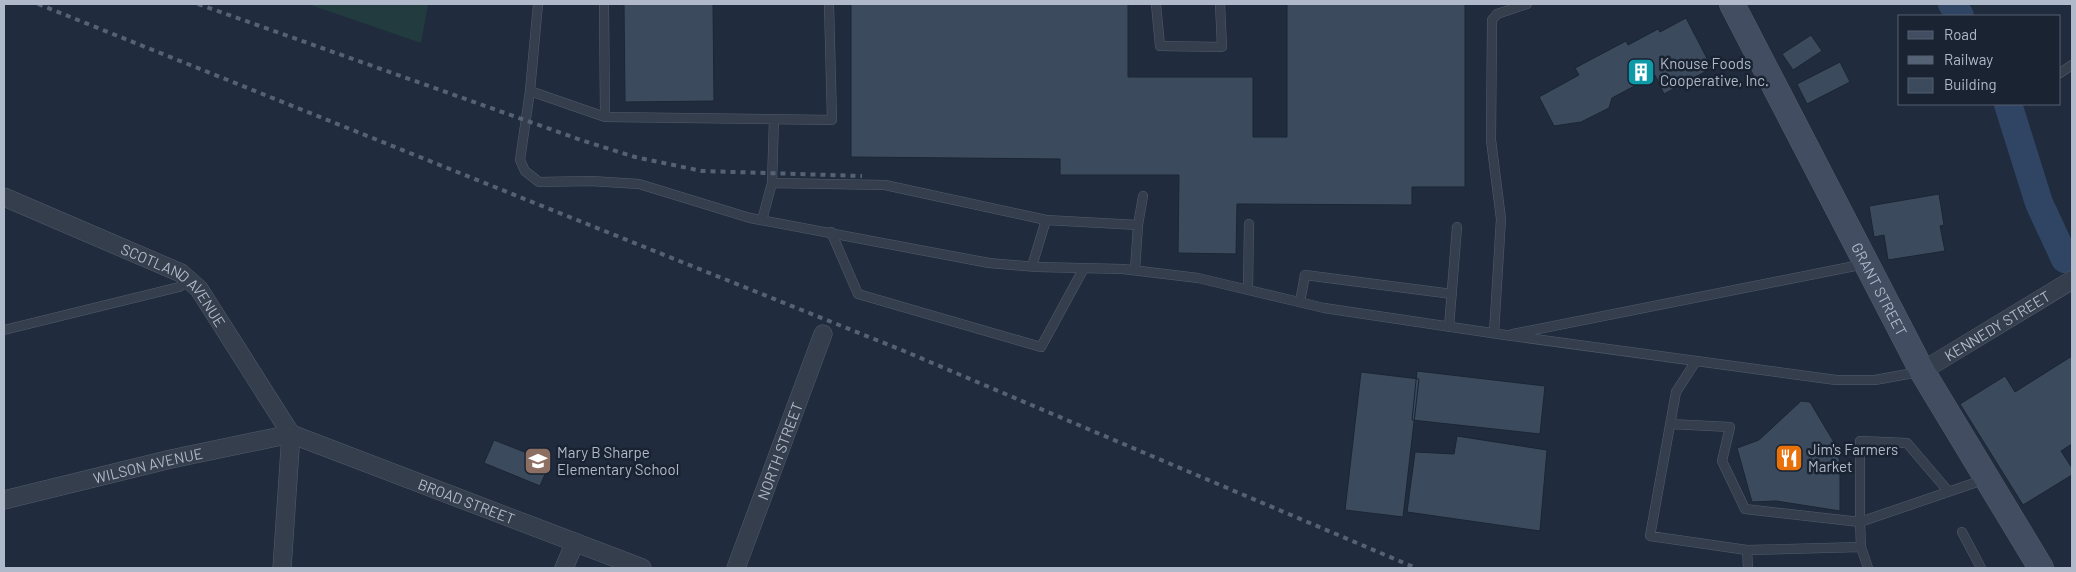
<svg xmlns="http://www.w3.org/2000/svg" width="2076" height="572" font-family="Barlow,sans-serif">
  <rect width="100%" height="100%" fill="#202c3d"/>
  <path fill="#223b3e" d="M308,4H428L421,43Z"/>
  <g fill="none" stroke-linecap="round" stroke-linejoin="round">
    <path stroke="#304564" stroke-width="28" d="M1952,4L1960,16
      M2008,104L2039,203L2065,259"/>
  </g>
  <path fill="#3b4a5d" stroke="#1b2534" d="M624,4H713L714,101L625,102Z
    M851,4H1128V77H1253V137H1287V4H1465V187H1412V205L1237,204L1236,254L1178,253L1179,175H1060V159L851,157Z
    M1686,18L1712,68L1664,94L1655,75L1612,98L1609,108L1581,122L1554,126L1539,97L1579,75L1575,68L1626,41L1628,45L1658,29L1660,32Z
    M1811,35L1822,51L1793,70L1782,54Z
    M1840,62L1850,82L1807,104L1797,84Z
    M1939,194L1944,225L1940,226L1945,251L1888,260L1884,235L1874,237L1869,206Z
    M2072,356V444L2061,451L2072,468V475L2023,505L1960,404L2005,376L2015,392Z
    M1417,371L1545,386L1540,434L1412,420Z
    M1361,372L1419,379L1403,517L1345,510Z
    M1801,401L1810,402L1835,444L1840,462V511L1776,501L1752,502L1737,448L1759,440Z
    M1457,436L1547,450L1540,531L1407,512L1415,452L1454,454Z
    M494,440L550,462L540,486L484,463Z"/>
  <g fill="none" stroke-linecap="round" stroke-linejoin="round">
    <g stroke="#525c6b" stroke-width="10">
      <path id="lane" d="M538,4L530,91L520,160L525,171L539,182L591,181L639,184L750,218L989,263L1037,267L1123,269L1198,278L1324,308L1505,335L1836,380H1875L1919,372
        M604,4L605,117
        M1156,4L1160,46L1222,47L1220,4
        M2060,73L2072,65
        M530,91L605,117L832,120L829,4
        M772,183L774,119
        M762,220L772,183L885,185L1046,220
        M1138,225L1143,196
        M831,232L858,294L1041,347L1084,268
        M1032,266L1046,220L1138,225L1135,270
        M1248,290L1249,224
        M1300,302L1305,275L1452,294
        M1449,327L1457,227
        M4,330L179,287L190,280
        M1494,333L1501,219L1491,140L1492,20L1497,14L1527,4
        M1513,334L1865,264
        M1696,361L1676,392L1650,536L1747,550
        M1670,424L1730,427L1722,461L1745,509L1860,522V441L1907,443L1948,491
        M1962,532L1981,568
        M1861,547L1868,568
        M1748,568L1747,550L1861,547L1860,522L1986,479"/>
    </g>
    <g stroke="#525c6b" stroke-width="19">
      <g id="street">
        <path id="s1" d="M4,197L181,273L199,289L291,434"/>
        <path id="s2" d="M1922,371L2072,280"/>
        <path id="s3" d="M291,434L642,568"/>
        <path id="s4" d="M4,500L171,459L291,434"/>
        <path d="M282,568L291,434"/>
        <path d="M564,568L575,542"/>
        <path id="s5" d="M736,568L823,334"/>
      </g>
    </g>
    <g stroke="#525c6b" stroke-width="26">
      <g id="secondary">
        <path id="s6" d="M1732,4L1922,371L2041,568"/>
      </g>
    </g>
    <use href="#lane" stroke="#343e4d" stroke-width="9"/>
    <use href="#street" stroke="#343e4d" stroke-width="18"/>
    <use href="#secondary" stroke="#424d61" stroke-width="25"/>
    <path stroke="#556275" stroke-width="4" stroke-dasharray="5 5" stroke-linecap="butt" d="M38,4L904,351L1416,568
      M198,4L581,140L635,157L702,171L862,176"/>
  </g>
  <defs>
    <g id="building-square" transform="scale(1.4375)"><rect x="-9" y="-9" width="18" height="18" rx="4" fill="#0f9aa8" stroke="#192332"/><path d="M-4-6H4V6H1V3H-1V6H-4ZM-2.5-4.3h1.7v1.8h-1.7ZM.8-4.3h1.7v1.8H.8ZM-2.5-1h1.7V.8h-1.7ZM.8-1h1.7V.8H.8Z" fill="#fff"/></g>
    <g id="restaurant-square" transform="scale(1.4375)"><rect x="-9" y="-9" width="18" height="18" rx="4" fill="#e8710a" stroke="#192332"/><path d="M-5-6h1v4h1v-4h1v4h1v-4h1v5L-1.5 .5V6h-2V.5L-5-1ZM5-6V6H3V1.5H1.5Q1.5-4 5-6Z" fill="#fff"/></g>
    <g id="school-square" transform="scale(1.4375)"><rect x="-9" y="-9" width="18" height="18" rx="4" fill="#8d6e63" stroke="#192332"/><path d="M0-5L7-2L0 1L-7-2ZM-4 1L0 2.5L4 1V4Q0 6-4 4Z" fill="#fff"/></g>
  </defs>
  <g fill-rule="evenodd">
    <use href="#building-square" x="1641" y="72"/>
    <use href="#restaurant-square" x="1789" y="458"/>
    <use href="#school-square" x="538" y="461"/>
  </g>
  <g text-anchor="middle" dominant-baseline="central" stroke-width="5" stroke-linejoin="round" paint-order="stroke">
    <g font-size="15" fill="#afb9c9" stroke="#192332" text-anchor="start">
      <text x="1660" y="63">Knouse Foods<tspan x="1660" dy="17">Cooperative, Inc.</tspan></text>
      <text x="1808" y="449">Jim's Farmers<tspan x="1808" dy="17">Market</tspan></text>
      <text x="557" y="452">Mary B Sharpe<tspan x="557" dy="17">Elementary School</tspan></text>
    </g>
    <g font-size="15" fill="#afb9c9" stroke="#192332">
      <text stroke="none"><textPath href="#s1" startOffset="194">SCOTLAND AVENUE</textPath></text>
      <text stroke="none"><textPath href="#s6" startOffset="321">GRANT STREET</textPath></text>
      <text stroke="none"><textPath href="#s2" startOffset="88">KENNEDY STREET</textPath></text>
      <text stroke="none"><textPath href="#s5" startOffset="125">NORTH STREET</textPath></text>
      <text stroke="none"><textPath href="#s4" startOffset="148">WILSON AVENUE</textPath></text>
      <text stroke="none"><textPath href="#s3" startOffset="188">BROAD STREET</textPath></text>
    </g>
  </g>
  <rect width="2076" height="572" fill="none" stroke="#afb9c9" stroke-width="10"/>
  <rect x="1898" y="15" width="162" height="90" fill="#192332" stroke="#555f6e"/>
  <rect x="1908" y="31" width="25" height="8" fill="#424d61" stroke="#555f6e"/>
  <text x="1944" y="40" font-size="15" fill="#afb9c9">Road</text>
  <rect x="1908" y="56" width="25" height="8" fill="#556275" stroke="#555f6e"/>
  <text x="1944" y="65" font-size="15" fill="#afb9c9">Railway</text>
  <rect x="1908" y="78" width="25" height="15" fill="#3b4a5d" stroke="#555f6e"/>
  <text x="1944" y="90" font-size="15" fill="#afb9c9">Building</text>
</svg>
